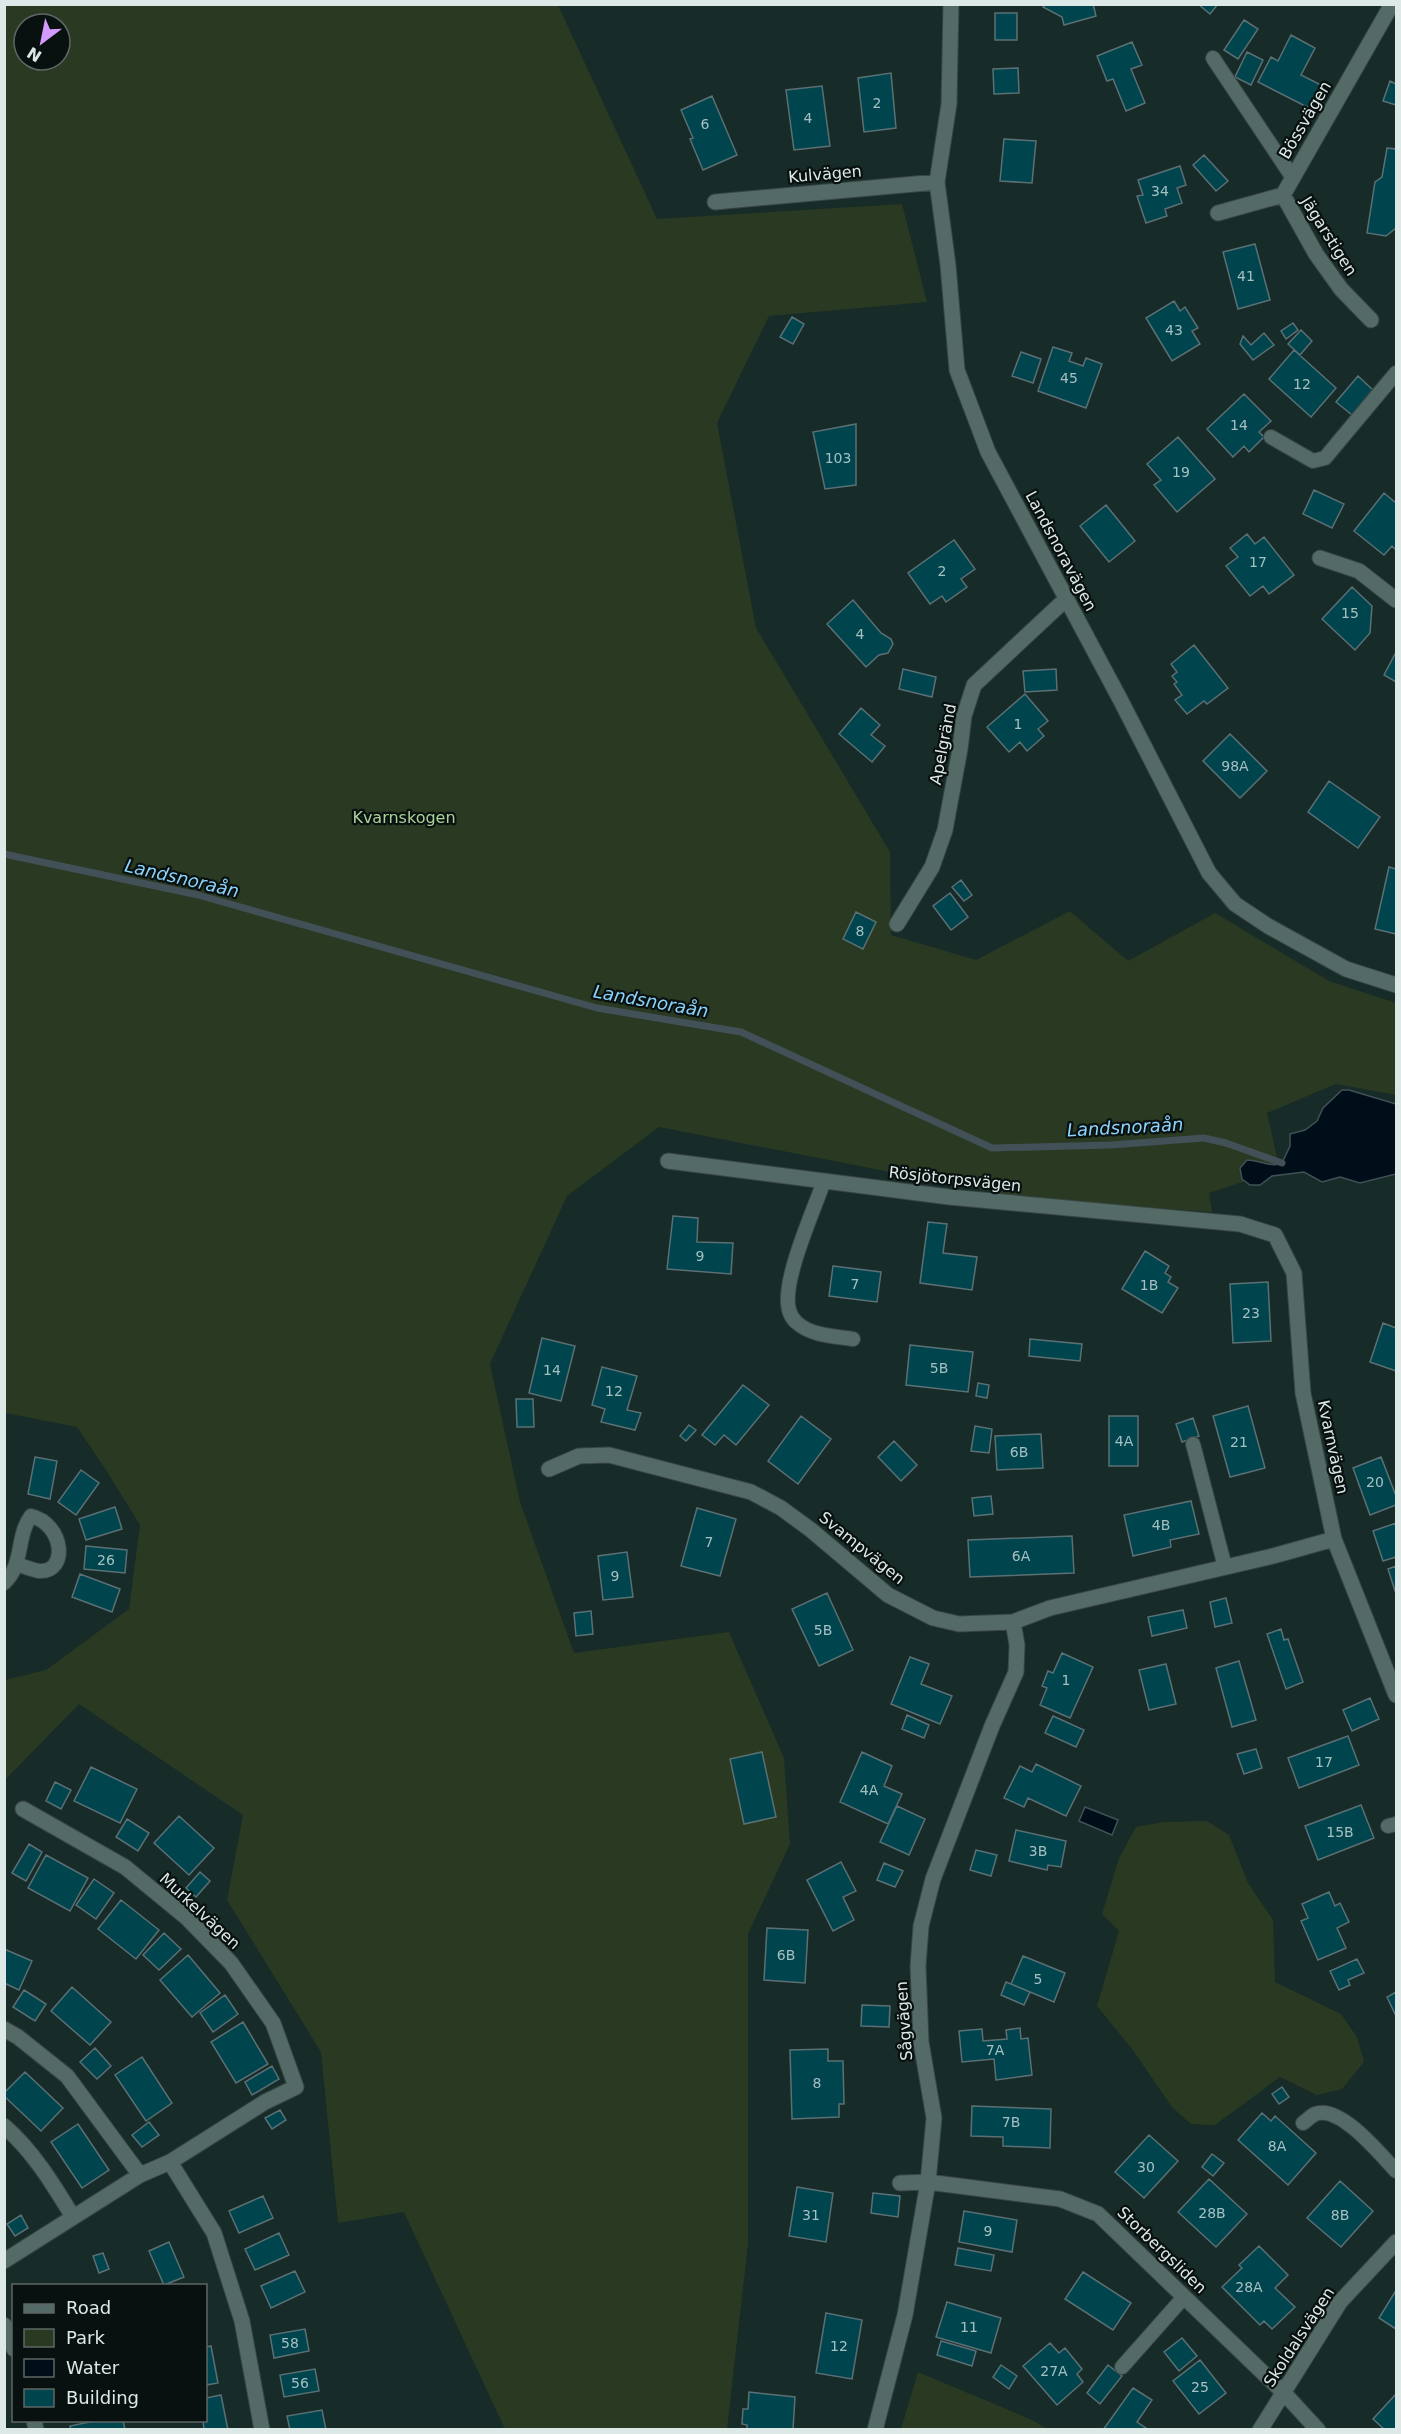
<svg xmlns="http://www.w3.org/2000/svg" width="1401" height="2434" font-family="'DejaVu Sans',sans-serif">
  <rect width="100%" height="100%" fill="#172b28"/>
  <path fill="#293922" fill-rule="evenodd" d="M5,5H558L657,219L902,204L927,302L769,316L717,423L756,628L890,852L891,935L976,960L1070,911L1128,961L1215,913L1329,981L1396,1003V1095L1336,1084L1267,1113L1280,1170L1209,1193L1212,1212L1102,1204L1065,1206L659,1127L567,1196L490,1364L520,1502L574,1653L729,1632L784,1758L790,1844L748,1934V2244L727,2429H505L404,2212L338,2223L321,2052L227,1900L243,1815L79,1704L5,1780V1680L46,1670L129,1609L140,1525L106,1470L77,1427L5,1413ZM24,24H60V60H24Z
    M1207,1821L1229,1835L1248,1883L1273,1920L1275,1982L1341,2014L1357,2037L1364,2062L1342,2089L1317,2095L1280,2077L1215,2125L1191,2124L1172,2107L1132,2049L1097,2006L1119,1931L1102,1914L1119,1858L1136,1827L1163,1822Z
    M918,2372L1032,2420L1048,2429H901Z"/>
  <path fill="#000e19" stroke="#425057" stroke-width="1.5" d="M1342,1090H1349L1396,1104V1174L1360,1183L1340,1177L1322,1182L1304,1172L1272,1176L1260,1185H1250L1242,1179L1240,1168L1247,1160C1258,1160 1272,1168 1282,1163L1290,1146V1134L1305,1130L1317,1121L1323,1108Z
    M1085,1807L1118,1820L1112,1835L1079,1821Z"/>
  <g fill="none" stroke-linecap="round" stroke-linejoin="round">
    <path stroke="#425057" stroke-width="7" d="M4,854L198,895L597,1008L741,1032L992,1148L1111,1145L1204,1138L1226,1143L1282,1163"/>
  </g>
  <path fill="#00444e" stroke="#5b7074" stroke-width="1.5" d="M1045,4H1093L1096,16L1064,25L1062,17L1043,7Z
    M1198,4H1218L1210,14Z
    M995,13H1017V40H995Z
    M1244,20L1258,29L1238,59L1224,50Z
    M1291,35L1315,48L1301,75L1321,85L1309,108L1258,82L1271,57L1278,61Z
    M1132,42L1142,65L1131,69L1145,103L1126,111L1113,79L1107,81L1097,56Z
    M1247,52L1263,60L1251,85L1235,77Z
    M1018,68L1019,93L994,94L993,69Z
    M891,73L896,128L864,132L858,78Z
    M1390,81L1396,84V105L1383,101Z
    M822,86L830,146L794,150L786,90Z
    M712,96L737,155L703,170L690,139L693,138L681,110Z
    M1004,139L1036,141L1032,183L1000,181Z
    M1387,148L1396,149V228L1386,236L1367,233L1375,182L1382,177Z
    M1204,155L1228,181L1216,191L1193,165Z
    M1180,166L1186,185L1177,188L1182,203L1165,209L1167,216L1146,223L1137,196L1143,195L1138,180Z
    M1255,244L1270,300L1238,309L1223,252Z
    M1174,301L1180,311L1185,307L1198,328L1192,331L1200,344L1172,361L1146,318Z
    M792,317L804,324L793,344L780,337Z
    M1293,323L1298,330L1286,339L1281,331Z
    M1301,330L1312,341L1300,355L1288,344Z
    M1264,333L1274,345L1253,360L1240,344L1243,336L1251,345Z
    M1053,347L1072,353L1069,361L1083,366L1086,358L1102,364L1086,408L1038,391Z
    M1294,350L1336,388L1311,417L1269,379Z
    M1021,352L1041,359L1033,383L1012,376Z
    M1358,376L1373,390L1352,415L1336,402Z
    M1244,394L1271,421L1259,432L1264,437L1249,452L1244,446L1233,457L1207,429Z
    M856,424V485L825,489L813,432Z
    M1178,437L1215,479L1177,512L1154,485L1161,480L1147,464Z
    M1314,490L1344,504L1332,528L1303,514Z
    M1384,493L1396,503V550L1392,546L1384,555L1354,531Z
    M1106,505L1135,541L1109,562L1080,526Z
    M1247,534L1255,544L1264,537L1294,575L1269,594L1263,586L1250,596L1226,566L1238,557L1230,548Z
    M954,540L975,569L961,579L967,587L946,602L942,596L930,604L908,573Z
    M1352,587L1372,606L1370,633L1355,650L1322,619Z
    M853,600L881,633L891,639L893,644L888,653L879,655L866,667L827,624Z
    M1194,645L1228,688L1207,704L1204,701L1187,714L1175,700L1182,695L1174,684L1177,682L1172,676L1177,672L1171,664Z
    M1396,652V682L1384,675Z
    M903,669L936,677L932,697L899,689Z
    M1056,669L1057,690L1025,692L1023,671Z
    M1025,694L1048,721L1038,729L1044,736L1027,751L1020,742L1009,752L987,727Z
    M861,708L880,725L871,735L885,746L872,762L839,734Z
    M1230,734L1267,771L1240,798L1203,761Z
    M1329,781L1380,817L1358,848L1308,812Z
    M1389,867L1396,869V934L1375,929Z
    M961,880L972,895L964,901L952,887Z
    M950,893L968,917L951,930L933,906Z
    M856,912L876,922L863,949L843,939Z
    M673,1216L698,1218L697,1242L733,1243L731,1274L667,1269Z
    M928,1222L947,1224L943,1253L977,1257L972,1290L920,1283Z
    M1145,1251L1169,1266L1165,1273L1171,1277L1168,1282L1178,1288L1162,1313L1122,1289Z
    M833,1266L881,1272L877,1302L829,1296Z
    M1268,1282L1271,1341L1233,1343L1230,1284Z
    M1383,1323L1396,1328V1371L1370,1362Z
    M542,1338L575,1346L561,1401L529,1393Z
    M1030,1339L1082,1344L1080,1361L1029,1356Z
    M910,1345L973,1352L968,1392L906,1385Z
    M602,1367L637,1376L627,1410L641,1413L635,1430L601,1422L605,1409L592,1405Z
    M978,1383L989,1385L987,1398L976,1396Z
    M743,1385L769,1405L736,1445L724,1435L715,1445L702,1435Z
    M516,1399H533L534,1427H517Z
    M1248,1406L1265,1468L1230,1477L1213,1416Z
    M801,1416L831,1439L798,1484L768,1461Z
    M1109,1416H1138V1466H1109Z
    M1193,1418L1199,1436L1182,1442L1176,1424Z
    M689,1425L696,1430L686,1441L680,1436Z
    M975,1426L992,1429L989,1453L971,1451Z
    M1041,1434L1043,1468L997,1470L995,1436Z
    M894,1441L917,1465L901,1481L878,1457Z
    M35,1457L57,1461L50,1499L28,1494Z
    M1381,1457L1396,1496V1505L1370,1515L1353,1468Z
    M81,1470L99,1483L76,1515L58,1502Z
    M991,1496L993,1514L974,1516L972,1498Z
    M1191,1501L1199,1534L1170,1540L1171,1547L1133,1556L1124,1515Z
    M115,1507L122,1529L86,1540L79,1519Z
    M697,1508L736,1519L720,1576L681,1566Z
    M1396,1523V1557L1383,1561L1373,1531Z
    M1072,1536L1074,1573L970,1577L968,1540Z
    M86,1546L127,1550L125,1573L84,1569Z
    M627,1552L633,1597L603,1600L598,1556Z
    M1396,1566V1594L1388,1569Z
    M80,1574L120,1589L112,1612L72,1597Z
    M827,1593L853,1650L819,1666L792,1609Z
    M1226,1598L1232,1623L1215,1627L1210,1602Z
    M1183,1610L1187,1628L1152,1636L1148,1617Z
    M591,1611L593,1634L576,1636L574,1613Z
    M1281,1629L1284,1640L1288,1639L1303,1682L1286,1689L1267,1634Z
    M1062,1653L1093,1667L1070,1718L1040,1705L1047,1688L1042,1686L1048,1671L1053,1673Z
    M910,1657L929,1664L921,1684L952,1696L940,1724L891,1704Z
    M1239,1661L1256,1720L1232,1727L1216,1668Z
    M1166,1664L1176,1704L1149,1710L1139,1670Z
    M1370,1698L1379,1719L1352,1731L1343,1710Z
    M907,1715L929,1725L924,1738L902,1729Z
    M1053,1716L1084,1730L1076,1747L1045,1733Z
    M1348,1736L1359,1765L1299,1788L1288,1758Z
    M1256,1749L1262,1768L1244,1774L1237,1754Z
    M762,1752L776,1817L744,1824L730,1759Z
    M862,1752L892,1766L884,1786L902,1794L888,1824L840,1802Z
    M1036,1764L1081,1786L1066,1816L1028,1798L1024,1807L1004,1798L1020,1766L1032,1772Z
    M91,1767L137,1789L120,1823L74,1801Z
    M55,1782L71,1790L61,1809L46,1801Z
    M1361,1805L1374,1838L1318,1860L1305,1826Z
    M897,1806L925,1819L909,1855L880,1842Z
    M179,1816L214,1848L189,1875L154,1843Z
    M127,1819L149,1833L138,1851L116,1837Z
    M1016,1830L1066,1841L1061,1867L1048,1865L1047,1870L1009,1861Z
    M29,1844L42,1852L26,1881L12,1873Z
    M976,1850L997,1855L991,1876L970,1870Z
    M46,1855L88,1878L70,1911L28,1888Z
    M841,1862L856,1891L843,1897L854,1920L833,1931L807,1880Z
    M884,1863L903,1871L895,1887L877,1880Z
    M200,1872L210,1881L196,1897L186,1888Z
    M94,1879L114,1893L96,1919L76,1905Z
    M1329,1892L1335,1906L1340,1903L1349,1922L1337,1928L1346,1948L1318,1960L1301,1921L1308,1918L1302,1904Z
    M121,1900L159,1930L136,1959L98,1929Z
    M767,1928L808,1930L805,1983L764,1980Z
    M164,1933L181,1949L159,1970L143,1955Z
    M4,1949L32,1961L19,1990L4,1983Z
    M188,1955L220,1993L192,2017L160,1980Z
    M1023,1956L1065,1973L1054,2002L1011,1984Z
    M1357,1959L1364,1973L1348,1980L1350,1985L1339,1990L1330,1971Z
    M1006,1982L1030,1992L1024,2005L1001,1995Z
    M72,1987L111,2022L90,2045L51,2011Z
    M24,1990L46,2004L35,2021L13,2007Z
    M1396,1992V2016L1387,1997Z
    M225,1995L238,2014L213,2032L200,2013Z
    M862,2005L890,2006L889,2027L861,2026Z
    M243,2022L268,2064L236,2083L211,2042Z
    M1020,2028L1021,2039L1028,2038L1032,2075L996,2080L994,2059L962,2062L959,2031L982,2029L983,2041L1007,2039L1006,2030Z
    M95,2048L111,2066L97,2079L80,2062Z
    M828,2049V2061H843L844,2104H839V2117L792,2119L790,2050Z
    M142,2057L172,2103L146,2121L115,2075Z
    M272,2066L279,2079L252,2095L245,2082Z
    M25,2072L63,2108L41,2131L4,2096V2093Z
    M1282,2087L1289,2097L1279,2104L1272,2094Z
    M972,2106L1051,2109L1050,2148L1003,2146V2137L971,2136Z
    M280,2110L286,2120L272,2129L265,2118Z
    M1262,2113L1271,2121L1275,2116L1316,2153L1288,2185L1238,2140Z
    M149,2122L159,2135L142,2147L132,2135Z
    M78,2124L109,2170L82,2188L51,2142Z
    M1149,2135L1178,2161L1144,2198L1115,2172Z
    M1212,2154L1224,2163L1213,2176L1202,2167Z
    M1209,2179L1247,2214L1216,2247L1178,2212Z
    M1340,2181L1373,2211L1341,2247L1307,2218Z
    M797,2187L833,2193L826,2242L789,2236Z
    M873,2193L900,2196L898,2217L871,2213Z
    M263,2196L273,2218L239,2233L229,2211Z
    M964,2211L1017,2220L1012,2252L959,2242Z
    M21,2215L28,2228L15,2236L7,2224Z
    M279,2233L289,2255L255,2270L245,2249Z
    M169,2242L184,2277L164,2285L149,2251Z
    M1259,2246L1288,2275L1275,2288L1295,2307L1272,2329L1264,2321L1260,2325L1222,2287L1242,2268L1239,2265Z
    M958,2248L994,2255L991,2271L955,2265Z
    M103,2253L109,2269L99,2273L93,2256Z
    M295,2271L305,2292L271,2308L261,2286Z
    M1083,2272L1131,2303L1113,2330L1065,2299Z
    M1395,2292L1396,2293V2329L1379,2318Z
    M947,2302L1001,2318L991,2353L936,2337Z
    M826,2313L862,2320L852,2379L816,2373Z
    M305,2329L309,2351L274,2358L270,2335Z
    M1182,2338L1197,2356L1179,2371L1164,2352Z
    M941,2341L976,2351L972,2366L937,2355Z
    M1050,2343L1059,2353L1065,2348L1082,2369L1077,2374L1083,2382L1057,2405L1023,2366Z
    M211,2346L218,2383L206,2385V2347Z
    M1200,2360L1226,2393L1199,2414L1173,2381Z
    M1001,2365L1017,2376L1009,2389L993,2377Z
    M1108,2365L1122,2376L1100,2404L1087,2393Z
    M315,2369L319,2391L284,2397L280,2375Z
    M1133,2388L1152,2400L1137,2422L1149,2430H1103Z
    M749,2392L795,2397L793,2430H747V2425L742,2424L743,2409H748Z
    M1396,2394V2430H1385L1373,2419Z
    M221,2395L228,2430H204L203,2420H206V2398Z
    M322,2410L326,2430H290L287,2416Z
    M90,2420H123L125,2430H71L70,2426L90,2422Z"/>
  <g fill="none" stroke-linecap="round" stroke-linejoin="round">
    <g stroke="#374644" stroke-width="16">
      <path id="lane" d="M1213,58L1293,178
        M1271,437L1313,461L1325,458L1396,373
        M824,1181C814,1210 781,1282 789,1310C790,1314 793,1319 796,1322C811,1336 834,1336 853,1339
        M1193,1444L1225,1567
        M4,1583C24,1565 16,1536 31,1516C64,1524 69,1573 39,1571C32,1570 23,1566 16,1564
        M1388,1826L1396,1824
        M1303,2123C1307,2120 1311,2116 1315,2114C1340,2104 1381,2155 1396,2171
        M1122,2367L1184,2297"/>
    </g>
    <g stroke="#374644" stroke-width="17">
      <path id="street" d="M951,4L949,104L937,182L948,265L957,370L988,452L1121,701L1209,873L1235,904L1268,926L1346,969L1396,985
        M1283,195L1316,254L1341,289L1371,320
        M715,202L937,182
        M1218,213L1283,195L1392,4
        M1320,558L1359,571L1396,600
        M897,924L932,867L945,830L960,749L964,716L974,685L1066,599
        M668,1161L949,1197L1240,1224L1275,1235L1294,1273L1303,1393L1334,1539L1396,1695
        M549,1469L579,1456L609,1455L751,1492L781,1508L811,1530L888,1595L933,1618L959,1624L1013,1622L1050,1608L1273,1556L1334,1539
        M4,2029L18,2037L67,2076L140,2175
        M4,2126C33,2151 53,2184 73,2217
        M170,2162L214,2233L242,2321L262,2430
        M900,2183L928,2182L1060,2199L1098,2214L1284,2393L1318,2430
        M4,2261L140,2175L170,2162L265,2102L296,2087L273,2023L231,1963L187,1918L125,1867L23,1809
        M4,2325L14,2349
        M34,2420L36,2430
        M875,2430L905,2315L928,2182L934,2118L921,2042L918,1966L921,1926L933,1879L992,1726L1016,1672L1017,1645L1013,1622
        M1260,2430L1340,2302L1396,2242"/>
    </g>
    <use href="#lane" stroke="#546a67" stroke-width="14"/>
    <use href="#street" stroke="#546a67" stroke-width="15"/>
  </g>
  <g text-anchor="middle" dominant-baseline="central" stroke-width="4.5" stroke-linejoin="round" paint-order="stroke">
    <g font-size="14" fill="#a6c0c1">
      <text x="877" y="103">2</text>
      <text x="808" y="118">4</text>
      <text x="705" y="124">6</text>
      <text x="1160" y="191">34</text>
      <text x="1246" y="276">41</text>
      <text x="1174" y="330">43</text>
      <text x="1069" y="378">45</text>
      <text x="1302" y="384">12</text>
      <text x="1239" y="425">14</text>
      <text x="838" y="458">103</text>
      <text x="1181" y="472">19</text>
      <text x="1258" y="562">17</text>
      <text x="942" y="571">2</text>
      <text x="1350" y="613">15</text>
      <text x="860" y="634">4</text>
      <text x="1018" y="724">1</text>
      <text x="1235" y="766">98A</text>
      <text x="860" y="931">8</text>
      <text x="700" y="1256">9</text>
      <text x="855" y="1284">7</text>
      <text x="1149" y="1285">1B</text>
      <text x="1251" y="1313">23</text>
      <text x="939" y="1368">5B</text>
      <text x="552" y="1370">14</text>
      <text x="614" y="1391">12</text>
      <text x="1124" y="1441">4A</text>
      <text x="1239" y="1442">21</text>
      <text x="1019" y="1452">6B</text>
      <text x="1375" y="1482">20</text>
      <text x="1161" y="1525">4B</text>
      <text x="709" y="1542">7</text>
      <text x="1021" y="1556">6A</text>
      <text x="106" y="1560">26</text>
      <text x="615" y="1576">9</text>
      <text x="823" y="1630">5B</text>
      <text x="1066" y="1680">1</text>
      <text x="1324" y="1762">17</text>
      <text x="869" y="1790">4A</text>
      <text x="1340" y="1832">15B</text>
      <text x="1038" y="1851">3B</text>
      <text x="786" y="1955">6B</text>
      <text x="1038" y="1979">5</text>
      <text x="995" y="2050">7A</text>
      <text x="817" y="2083">8</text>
      <text x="1011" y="2122">7B</text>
      <text x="1277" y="2146">8A</text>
      <text x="1146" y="2167">30</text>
      <text x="1212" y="2213">28B</text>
      <text x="811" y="2215">31</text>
      <text x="1340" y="2215">8B</text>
      <text x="988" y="2231">9</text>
      <text x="1249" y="2287">28A</text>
      <text x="969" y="2327">11</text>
      <text x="290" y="2343">58</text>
      <text x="839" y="2346">12</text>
      <text x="1054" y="2371">27A</text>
      <text x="300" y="2383">56</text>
      <text x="1200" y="2387">25</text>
    </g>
    <g font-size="16" fill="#dde9e7" stroke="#091110">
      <text transform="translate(1305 120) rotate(-60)">Bössvägen</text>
      <text transform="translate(825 174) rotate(-5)">Kulvägen</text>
      <text transform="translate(1329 236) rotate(58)">Jägarstigen</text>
      <text transform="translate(1061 551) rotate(62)">Landsnoravägen</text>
      <text transform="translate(943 744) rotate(-79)">Apelgränd</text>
      <text transform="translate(955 1179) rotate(6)">Rösjötorpsvägen</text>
      <text transform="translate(1333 1447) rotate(78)">Kvarnvägen</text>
      <text transform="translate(862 1548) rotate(39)">Svampvägen</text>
      <text transform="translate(200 1911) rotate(43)">Murkelvägen</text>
      <text transform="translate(904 2021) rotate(-94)">Sågvägen</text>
      <text transform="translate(1162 2250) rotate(44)">Storbergsliden</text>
      <text transform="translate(1299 2337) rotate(-57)">Skoldalsvägen</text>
    </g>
    <g font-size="16" fill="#abd498" stroke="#091110">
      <text x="404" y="817">Kvarnskogen</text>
    </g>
    <g font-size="18" font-style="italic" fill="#8cd3fc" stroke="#091110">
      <text transform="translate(182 878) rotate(13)">Landsnoraån</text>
      <text transform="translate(651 1001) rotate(10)">Landsnoraån</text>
      <text transform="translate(1125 1127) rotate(-3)">Landsnoraån</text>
    </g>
  </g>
  <rect width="1401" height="2434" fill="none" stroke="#dde9e7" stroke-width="12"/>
  <rect x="12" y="2284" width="195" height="138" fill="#091110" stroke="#5e6766" stroke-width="1.5"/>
  <rect x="24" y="2304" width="30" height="9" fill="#546a67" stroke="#5e6766" stroke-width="1.5"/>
  <text x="66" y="2314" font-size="18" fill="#dde9e7">Road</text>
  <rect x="24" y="2329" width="30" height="18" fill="#293922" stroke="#5e6766" stroke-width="1.5"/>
  <text x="66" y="2344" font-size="18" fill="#dde9e7">Park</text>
  <rect x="24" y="2359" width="30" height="18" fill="#000e19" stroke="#5e6766" stroke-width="1.5"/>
  <text x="66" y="2374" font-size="18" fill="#dde9e7">Water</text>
  <rect x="24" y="2389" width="30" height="18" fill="#00444e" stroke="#5e6766" stroke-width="1.5"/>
  <text x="66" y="2404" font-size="18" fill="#dde9e7">Building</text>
  <g transform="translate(42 42) rotate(212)"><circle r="28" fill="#091110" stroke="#5e6766" stroke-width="1.5"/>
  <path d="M0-4.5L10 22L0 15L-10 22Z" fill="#d39cfc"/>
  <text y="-9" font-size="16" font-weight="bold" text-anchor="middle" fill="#dde9e7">N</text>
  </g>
</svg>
